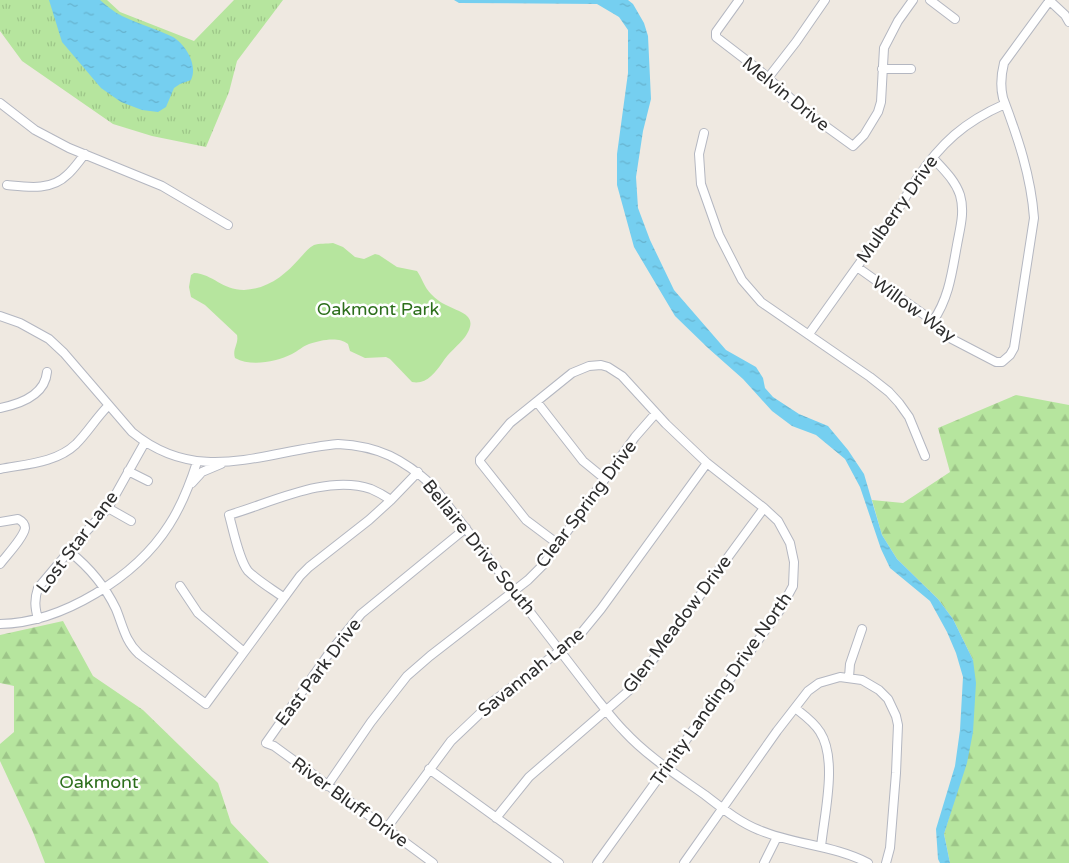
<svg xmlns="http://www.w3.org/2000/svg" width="1069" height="863" font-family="'Varela Round',sans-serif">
  <defs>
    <pattern id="grass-tufts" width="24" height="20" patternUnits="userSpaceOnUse" patternTransform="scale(1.25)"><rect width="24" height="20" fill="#b6e59e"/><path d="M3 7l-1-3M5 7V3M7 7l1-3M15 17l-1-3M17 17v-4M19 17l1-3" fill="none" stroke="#9dc588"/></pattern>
    <pattern id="forest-firs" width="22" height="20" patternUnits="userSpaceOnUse" patternTransform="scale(1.25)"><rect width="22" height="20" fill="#b6e59e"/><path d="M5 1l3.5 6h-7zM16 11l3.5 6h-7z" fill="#9dc588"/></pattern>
    <pattern id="water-ripples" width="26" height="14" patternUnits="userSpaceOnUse" patternTransform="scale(1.25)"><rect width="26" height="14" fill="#75cff0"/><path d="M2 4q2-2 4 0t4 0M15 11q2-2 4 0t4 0" fill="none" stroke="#66b2ce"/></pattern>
  </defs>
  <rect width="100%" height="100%" fill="#efe9e1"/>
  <path fill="url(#grass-tufts)" d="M0,0H107L120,12L194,41L234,0H283L237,61L229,92L206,147L152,136L113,124L22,61L0,31Z"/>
  <path fill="url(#forest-firs)" d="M1016,395L1069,405V863H950L944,834L957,791L973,660L953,619L938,599L897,559L882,535L872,500L903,503L950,472L938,428Z
    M63,621L93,676L143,710L218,783L231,823L269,863H45L33,832L0,761V744L14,732V686L0,683V635Z"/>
  <path fill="#b6e59e" d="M333,243L343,247L355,257L364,259L375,254L379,255L397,267L417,271C422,278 424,287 431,294C435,298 441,303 446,305C461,313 480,315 465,337C458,346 448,353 442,363C435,373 426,385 412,382L390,359L386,357L365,358L350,351L348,344C339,336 320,340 309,344C303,346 298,351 292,354C276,362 251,367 235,358C232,349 239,344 237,335L205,305L191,297L189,287L191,275L194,273C213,274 222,290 244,290C268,289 285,275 300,258C304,254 308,248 314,245C319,243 327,244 333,243Z"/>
  <path fill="url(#water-ripples)" d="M49,0H100C107,6 114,12 122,16C138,24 157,29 173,37C186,45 198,65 191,80L180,84L174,88L166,107L158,112L142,110L121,102L101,88L62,42Z
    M454,0H628L633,4L644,23L648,36L651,99L643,131L636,177L638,208L650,240L674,290L726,350L756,367L763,378L765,388L773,397L799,414L828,426L848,450L864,474L882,535L897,559L938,599L953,619L973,660L976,683L973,732L967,763L944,834L950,863H940L938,859L936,829L955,766L960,730L963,677L956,653L947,632L930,601L890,568L881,549L860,487L845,459L816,435L792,426L772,411L743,379L708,348L675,316L634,247L617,185V154L628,73V30L619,17L597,4L459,3Z"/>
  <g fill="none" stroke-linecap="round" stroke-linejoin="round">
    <g stroke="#b4b7c1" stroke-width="10">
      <path id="minor" d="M739,0L716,32V37L759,70L806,112L853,146L864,135L878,112L881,102L884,48L898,21L913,0
        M930,0L955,19
        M1049,0L1065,15L1069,22
        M882,69H911
        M768,78L796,42L825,0
        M0,103L35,130L69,148L162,186L228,225
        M704,133L699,154L701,184L719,235L742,280L761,302L870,377L889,392L899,403L909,417L925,456
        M933,158C943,169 955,180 960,195C965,212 960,228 957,245C952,272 949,298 933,321
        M7,185C27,187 51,191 67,175C74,169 79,161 85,154
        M857,267L933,321L948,337L996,362H1002L1010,355L1014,348L1034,218C1031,176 1018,138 1003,98C1000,86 1001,75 1004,63L1050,0
        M0,316L20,323L49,339L64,353L132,432C199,487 263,451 338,444C379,446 403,459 433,486L597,699C606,710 614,721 624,731C647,756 677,775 705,795C722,808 739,822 759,830C794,845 834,845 868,863
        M809,334C837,295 865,255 894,216C902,204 908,192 916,180C941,143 964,122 1005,104
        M537,402L583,461L605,479
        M0,408C20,404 45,395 47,372
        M0,469C26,464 56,463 76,444C88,432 96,418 108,406
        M128,471L148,481
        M192,483L202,472L221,464
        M108,508L131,521
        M0,522L18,519C22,521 25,523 25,528C24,537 6,556 0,564
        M558,544L526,520L480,462V459L510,423L572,373L589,366L601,365L608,367L622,376L666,424L707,463L764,508L778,521L790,543L794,562L793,586L780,610L597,863
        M70,552C90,568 105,586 116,609C123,626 125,641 139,654L206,704L300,576L309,567L369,520L391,500L418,472
        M180,586L198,613L244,652
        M283,597C272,589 258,581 248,571C239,560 233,529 229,515C271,503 326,474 371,489C378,492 385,496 391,500
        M38,619C35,608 34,600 38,588L81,537L108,508L145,442
        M0,624C62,623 136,577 169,525C182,505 190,484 197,462
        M849,677L850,664L862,629
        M795,708C804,715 814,722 820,732C838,760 824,815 821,847
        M429,769L559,863
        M327,786L371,722L407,676L430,656L528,580L543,565L635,437L656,413
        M496,818L529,777L633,687L764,508
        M386,829L451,741L491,703L578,637L601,609L707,463
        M433,863L314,775L274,746L266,743L330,652L361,614L466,528
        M684,863L777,731L808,691L819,683L840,677L862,680L879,690L888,699L896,716L898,725L896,773L890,848L886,863
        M764,863L777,837"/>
    </g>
    <use href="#minor" stroke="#fff" stroke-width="8"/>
  </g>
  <g text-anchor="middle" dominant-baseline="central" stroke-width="5" stroke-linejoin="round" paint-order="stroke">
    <g font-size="18" fill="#2e2e2e" stroke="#fff">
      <text transform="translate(786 94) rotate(39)">Melvin Drive</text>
      <text transform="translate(897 209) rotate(-55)">Mulberry Drive</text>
      <text transform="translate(914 309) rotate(36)">Willow Way</text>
      <text transform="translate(586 504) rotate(-53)">Clear Spring Drive</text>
      <text transform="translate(77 542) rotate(-53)">Lost Star Lane</text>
      <text transform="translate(479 547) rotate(51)">Bellaire Drive South</text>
      <text transform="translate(677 624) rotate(-53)">Glen Meadow Drive</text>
      <text transform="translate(318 672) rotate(-53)">East Park Drive</text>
      <text transform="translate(531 672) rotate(-39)">Savannah Lane</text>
      <text transform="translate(721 689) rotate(-55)">Trinity Landing Drive North</text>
      <text transform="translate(350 802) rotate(36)">River Bluff Drive</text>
    </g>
    <g font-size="18" fill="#2c6e1b" stroke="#fff">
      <text x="378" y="309">Oakmont Park</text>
      <text x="99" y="782">Oakmont</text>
    </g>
  </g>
</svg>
